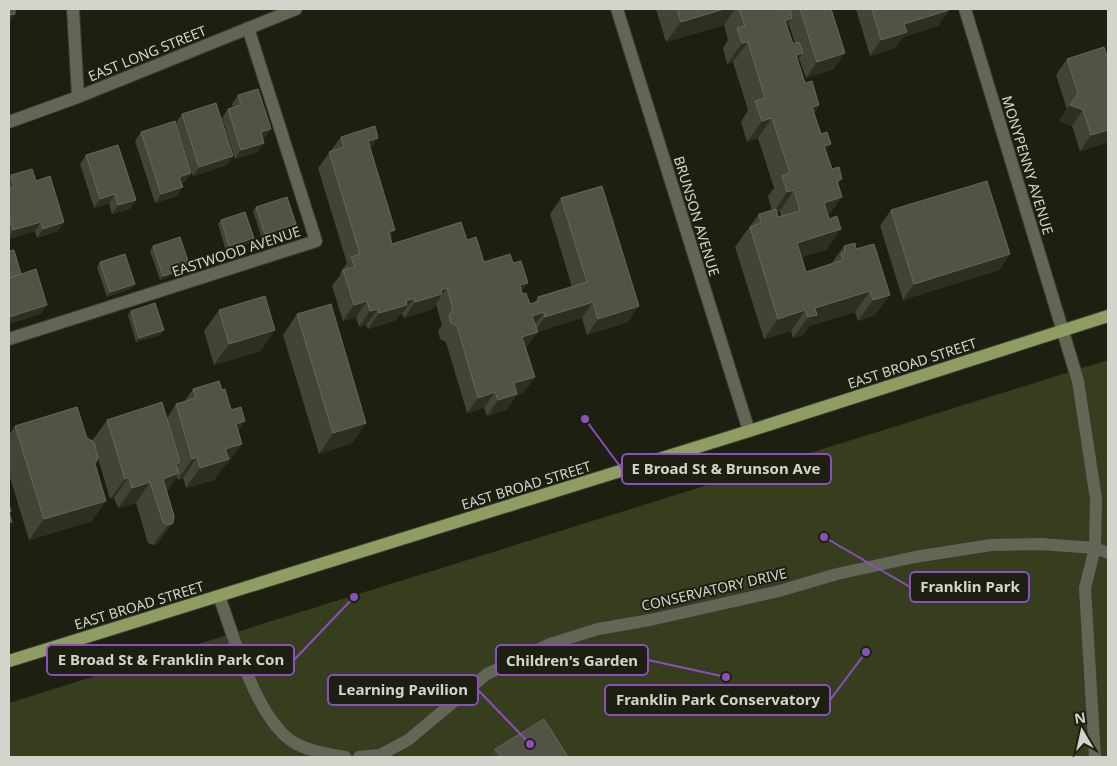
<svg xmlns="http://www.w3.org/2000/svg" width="1117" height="766" font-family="'Noto Sans',sans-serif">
  <rect width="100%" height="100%" fill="#1d2011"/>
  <path fill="#373e1e" d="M1108,360V757H9V703Z"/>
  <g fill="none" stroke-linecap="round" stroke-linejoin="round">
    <g stroke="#383b31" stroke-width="14">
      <path id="minor" d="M73,9L78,97
        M617,9L749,431
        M965,9L1078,381L1096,499L1095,548L1085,588L1095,757
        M9,122L78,97L296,9
        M9,339L316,241L248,28
        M219,596C234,637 256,718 293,742C308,751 329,754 345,757
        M359,757L380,755L408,740L487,674L550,644L598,629L650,620L779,591L837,574L915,557L991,545L1040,544L1095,548L1108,553"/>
    </g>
    <g stroke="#383b31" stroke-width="14">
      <path id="major" d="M9,661L749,431L1108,316"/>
    </g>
    <use href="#minor" stroke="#616655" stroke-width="12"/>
    <use href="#major" stroke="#8f9d62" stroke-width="12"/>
  </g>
  <path fill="#414535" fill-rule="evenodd" d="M656,9H781L782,10H784V9H831L834,69L806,78L799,58L797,60L805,83L819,105L814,113L832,169L838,186L828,216L829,219L841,229L826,250L802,257L806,272L831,264L844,246L856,249L874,244L875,315L858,321L855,312L809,326L803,335L793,338L791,331L764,339L735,247L759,214L772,210L768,196L774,188L758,138L747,142L741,122L748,110L733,62L727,64L723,48L728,40L724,25L666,42ZM789,24L795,44H793L787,26ZM780,211L781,216L778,217L776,212Z
    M856,9H949V10L938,26L903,37L895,48L870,56Z
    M1067,59L1108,60V142L1080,151L1072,126L1059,121L1067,109L1056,75Z
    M238,95L265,138L263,139L258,152L235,159L222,118L228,109L233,107L232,104Z
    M182,114L227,165L193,176L176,123Z
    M141,132L191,173L185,182L182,183L177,196L155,203L135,141Z
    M341,137L370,149L392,244L467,240L484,262L522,291L530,304L534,303L538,297L572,287L550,214L561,198L628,322L587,335L582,318L537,332L526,348L535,377L523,393L517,395L506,410L487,416L484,408L467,413L446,342L440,339L438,331L442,325L436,304L431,310L404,318L402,314L400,315L396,320L368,329L366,325L359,327L356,317L343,321L332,286L341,274L340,273L347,263L318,168Z
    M86,155L136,200L130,209L112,214L109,203L94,208L80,164Z
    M11,175L36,181L64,222L58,231L37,238L35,231L9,239V178Z
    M256,207L293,229L262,239L253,211Z
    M891,210L1010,254L999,270L903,300L880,226Z
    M221,220L254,238L250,243L226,251L218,224Z
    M153,246L190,267L186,271L160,280L150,251Z
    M100,262L135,284L132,288L107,297L97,267Z
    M219,310L261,351L214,365L204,331Z
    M131,311L164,330L160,335L136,342L128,315Z
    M297,314L366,423L352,443L319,454L283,335Z
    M193,389L222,390L238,431L242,444L227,464L225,465L214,480L186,488L183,478L178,480L177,477L167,491L174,516L158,543L153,545L148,543L136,503L118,508L114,498L110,499L98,458L95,464L92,521L29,540L9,474V435L15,426L87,438L92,441L107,420L167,418L176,404L184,402Z
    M495,749L568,757H490Z"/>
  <path fill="#2c3020" d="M724,9H735L724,25L666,42L681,22Z
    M949,10L938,26L903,37L895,48L870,56L881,40L904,24Z
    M15,14L9,23V15Z
    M792,18L778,39L785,21Z
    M748,42L733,62L727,64L742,43Z
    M803,53L788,74L796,55Z
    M845,53L834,69L806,78L817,62Z
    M819,105L805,126L812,107Z
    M1070,105L1083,110L1072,126L1059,121Z
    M772,118L758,138L747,142L762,121Z
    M271,129L265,138L254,141L261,132Z
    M1108,130V142L1080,151L1091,135Z
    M378,138L367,154L368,141Z
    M264,143L258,152L235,159L241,150Z
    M831,144L817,164L824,146Z
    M233,156L227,165L193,176L199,167Z
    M191,173L185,182L173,186L179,177Z
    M842,179L828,200L837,181Z
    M183,187L177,196L155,203L161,194Z
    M794,190L780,211L773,213L787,192Z
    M115,194L109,203L94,208L100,199Z
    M842,197L827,218L824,203Z
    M136,200L130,209L112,214L118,205Z
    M41,222L35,231L9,239V237L13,230Z
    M64,222L58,231L37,238L43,229Z
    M296,224L293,229L262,239L265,234Z
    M841,229L826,250L783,263L797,243Z
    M395,230L384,246L389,232Z
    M254,238L250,243L226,251L229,246Z
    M1010,254L999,270L903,300L914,284Z
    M190,267L186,271L160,280L163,276Z
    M528,283L516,299L520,285Z
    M135,284L132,288L107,297L110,292Z
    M447,288L431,310L404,318L415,302L441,290Z
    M870,291L855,312L809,326L803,335L793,338L815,308Z
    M890,295L875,315L858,321L873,300Z
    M414,298L402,314L400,315L396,320L368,329L379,313L406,301Z
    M367,301L356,317L343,321L354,305Z
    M593,302L582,318L534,333L545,317Z
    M47,305L41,314L9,324V317Z
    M639,306L628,322L587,335L598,319Z
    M378,309L366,325L359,327L370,311Z
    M805,310L791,331L764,339L778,319Z
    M544,312L533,328L532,316Z
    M164,330L160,335L136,342L139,338Z
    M275,330L261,351L214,365L229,344Z
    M538,332L526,348L511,353L522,337Z
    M535,377L523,393L517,395L506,410L487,416L498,400L514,383Z
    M495,392L484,408L467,413L478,398Z
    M245,421L231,442L236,424Z
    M366,423L352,443L319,454L333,433Z
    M242,444L227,464L225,465L214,480L186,488L200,468L225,449Z
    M197,457L183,478L178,480L192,459Z
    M180,462L171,476L179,473L165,494L163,479L176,464Z
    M129,477L114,498L110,499L125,479Z
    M150,482L136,503L118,508L132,488Z
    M106,501L92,521L29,540L44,519Z
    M173,523L158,543L153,545L168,525Z"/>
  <path fill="#515445" stroke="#65685a" d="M9,9H15V14L9,15Z
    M677,9H724L681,22Z
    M739,9H781L782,10L790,9L792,18L785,21L793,44L799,42L803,53L796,55L805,83L812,81L819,105L812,107L821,134L827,132L831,144L824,146L832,169L839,167L842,179L837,181L842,197L824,203L829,219L837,216L841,229L797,243L806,272L843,260L841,254L845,252L844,246L855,243L856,249L874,244L890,295L873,300L870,291L815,308L817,315L808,317L805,310L778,319L750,227L761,223L759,214L776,209L778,217L800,211L794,190L787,192L782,176L790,173L772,118L762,121L755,101L765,98L748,42L742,43L737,28L745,26Z
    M800,9H831L845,53L817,62Z
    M872,9H949V10L904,24L907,32L881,40Z
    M1104,47L1108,60V130L1091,135L1083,110L1070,105L1078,93L1067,59Z
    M258,89L271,129L261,132L264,143L241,150L228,109L241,105L238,95Z
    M216,103L233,156L199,167L182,114Z
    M175,121L191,173L179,177L183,187L161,194L141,132Z
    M375,126L378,138L368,141L395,230L389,232L392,244L461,222L467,240L476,237L484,262L510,254L513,263L521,261L528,283L520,285L522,294L526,293L530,304L539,301L538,297L587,282L561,198L602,186L639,306L598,319L593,302L545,317L544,312L532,316L538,332L522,337L535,377L514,383L517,394L498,400L495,392L478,398L457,326L451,323L449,316L453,309L447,288L441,290L442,294L415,302L414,298L406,301L407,305L379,313L378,309L370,311L367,301L354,305L343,270L355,267L351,257L360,254L329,152L344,147L341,137Z
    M118,145L136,200L118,205L115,194L100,199L86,155Z
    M32,169L36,181L50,176L64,222L43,229L41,222L13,230L9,215V189L14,187L11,175Z
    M987,181L1010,254L914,284L891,210Z
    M287,197L296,224L265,234L256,207Z
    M245,212L254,238L229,246L221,220Z
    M180,237L190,267L163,276L153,246Z
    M14,250L21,274L9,278V251Z
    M125,254L135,284L110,292L100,262Z
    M36,269L47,305L9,317V278Z
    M265,296L275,330L229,344L219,310Z
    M155,303L164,330L139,338L131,311Z
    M331,304L366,423L333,433L297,314Z
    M219,381L222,390L225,389L231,410L241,407L245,421L236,424L242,444L225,449L229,459L200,468L197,457L192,459L176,404L196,398L193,389Z
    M162,402L180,462L176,464L179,473L163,479L174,516L173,523L168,525L163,522L150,482L132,488L129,477L125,479L107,420Z
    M77,407L87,438L94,442L98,458L95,464L106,501L44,519L15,426Z
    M9,504L11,512H9L12,522L9,523Z
    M544,719L568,757H501L495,749Z"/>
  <g text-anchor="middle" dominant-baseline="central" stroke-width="4" stroke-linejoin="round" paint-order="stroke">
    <g font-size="14" fill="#d2d5cb" stroke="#1d2011">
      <text transform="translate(147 53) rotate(-22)">EAST LONG STREET</text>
      <text transform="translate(1028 165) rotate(73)">MONYPENNY AVENUE</text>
      <text transform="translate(697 216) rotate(73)">BRUNSON AVENUE</text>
      <text transform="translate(236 251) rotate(-18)">EASTWOOD AVENUE</text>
      <text transform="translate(912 363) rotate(-18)">EAST BROAD STREET</text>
      <text transform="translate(526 485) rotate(-17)">EAST BROAD STREET</text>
      <text transform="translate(714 589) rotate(-13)">CONSERVATORY DRIVE</text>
      <text transform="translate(139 605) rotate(-17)">EAST BROAD STREET</text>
    </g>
  </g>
  <path fill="none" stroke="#8c4ec1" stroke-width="2" d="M585 419L622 469M824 537L910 587M354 597L294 660M726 677L648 660M530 744L478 690M866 652L830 700"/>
  <g fill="#8c4ec1" stroke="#1d2011" stroke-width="2">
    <circle cx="585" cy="419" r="5"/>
    <circle cx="824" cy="537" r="5"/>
    <circle cx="354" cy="597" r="5"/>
    <circle cx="726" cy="677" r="5"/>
    <circle cx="530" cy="744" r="5"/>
    <circle cx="866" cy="652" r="5"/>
  </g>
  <g fill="#1d2011" stroke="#8c4ec1" stroke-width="2">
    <rect x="622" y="454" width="209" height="30" rx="5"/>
    <rect x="910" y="572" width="119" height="30" rx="5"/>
    <rect x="47" y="645" width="247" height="30" rx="5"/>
    <rect x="496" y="645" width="152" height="30" rx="5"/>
    <rect x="328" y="675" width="150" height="30" rx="5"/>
    <rect x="605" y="685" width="225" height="30" rx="5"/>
  </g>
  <g font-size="15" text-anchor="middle" font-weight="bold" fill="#d2d5cb">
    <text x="726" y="474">E Broad St &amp; Brunson Ave</text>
    <text x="970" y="592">Franklin Park</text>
    <text x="171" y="665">E Broad St &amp; Franklin Park Con</text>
    <text x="572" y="666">Children's Garden</text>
    <text x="403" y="695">Learning Pavilion</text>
    <text x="718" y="705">Franklin Park Conservatory</text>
  </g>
  <rect width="1117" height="766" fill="none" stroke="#d2d5cb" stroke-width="20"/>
  <g transform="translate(1082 731) rotate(351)" stroke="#1d2011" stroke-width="4" paint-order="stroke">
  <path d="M0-4L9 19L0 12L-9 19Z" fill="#d2d5cb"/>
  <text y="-8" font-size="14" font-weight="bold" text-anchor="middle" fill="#d2d5cb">N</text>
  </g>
</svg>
